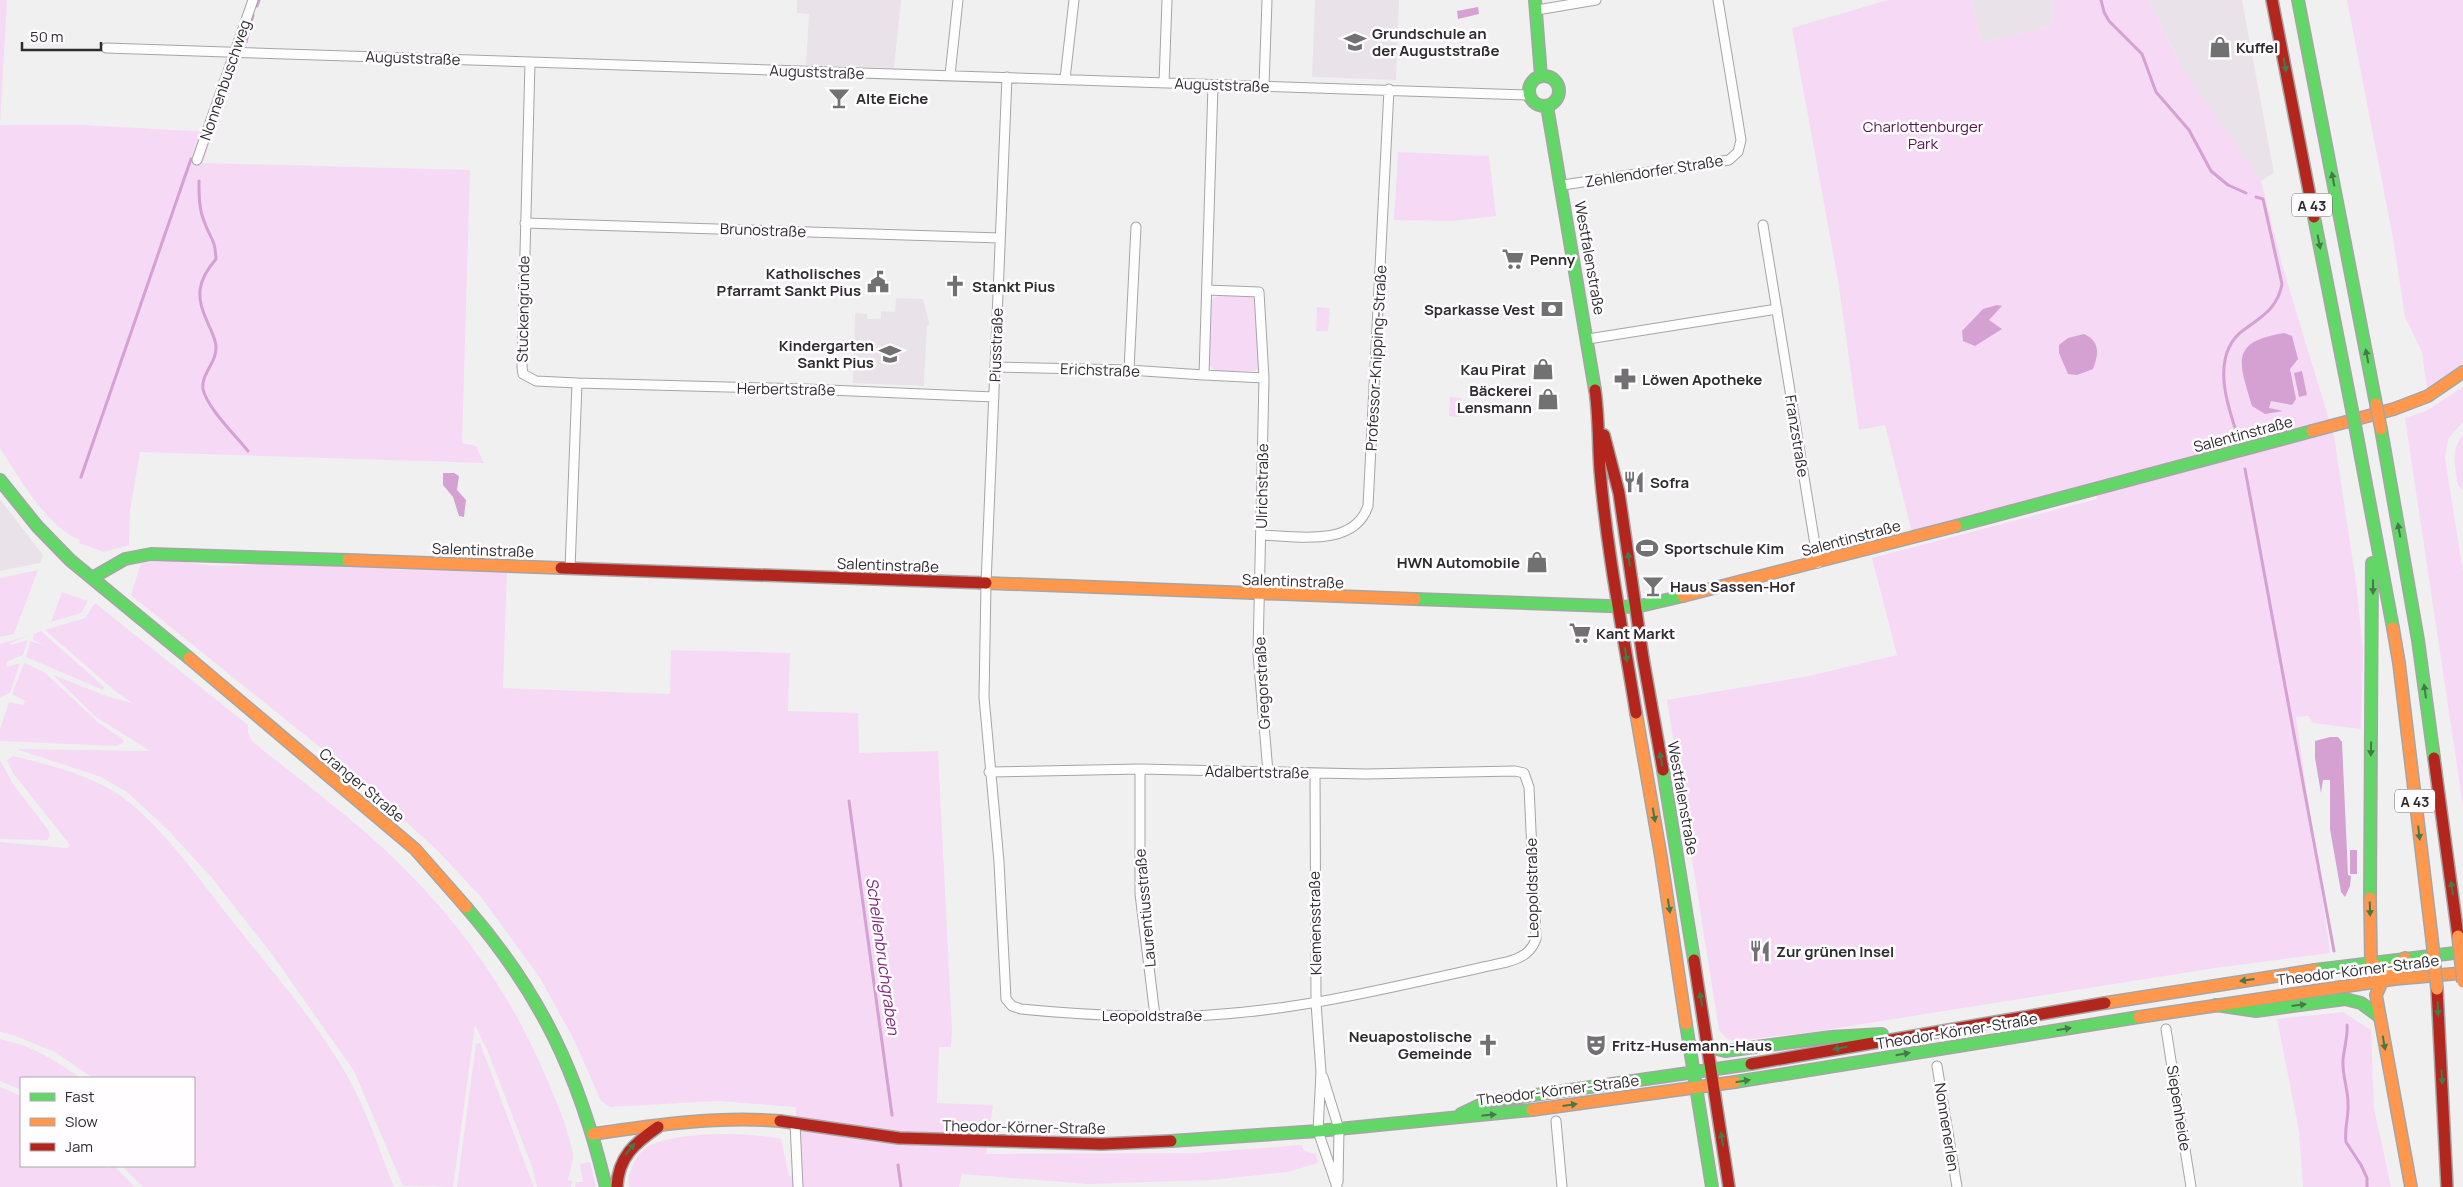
<svg xmlns="http://www.w3.org/2000/svg" width="2463" height="1187" font-family="Manrope,sans-serif">
  <rect width="100%" height="100%" fill="#f1f0f1"/>
  <path fill="#e9e3e9" d="M797,0H901L894,68L806,65L809,14L797,13Z
    M1315,0H1399L1396,80L1312,77Z
    M1971,0H2053L2052,26L1982,43Z
    M2149,0H2242L2274,173L2261,181L2235,144L2180,65Z
    M896,298L923,299L930,325L927,326L924,386L853,383L855,313L867,314V319H881V311L895,312Z
    M0,499L43,555L40,563L0,571Z"/>
  <path fill="#f6d9f5" d="M0,0H7L0,125H82L213,132L203,163L470,170L462,443L476,446L484,463L140,452L130,511L129,545L104,552L79,543L80,540C46,527 19,477 0,448Z
    M1888,0H1971L1982,43L2052,26L2053,0H2149L2180,65L2261,181L2283,268L2334,436L2356,582L2363,651L2361,729L2313,723L2308,716L2296,717L2330,953L2215,968L1812,1032L1734,1041L1727,1039L1719,1030L1667,700L1809,676L1897,655L1872,558L2097,499L2093,484L1912,533L1885,425L1859,430L1838,280L1792,28Z
    M2347,0H2463V365L2427,389L2422,352L2405,317L2393,238Z
    M1398,152L1489,156L1496,216L1452,221L1394,220Z
    M1220,295L1248,296L1255,299L1260,367L1256,371H1220L1214,370L1209,364L1211,300Z
    M1317,307L1330,308L1328,331H1316Z
    M2463,387V422L2448,439L2445,458L2463,572V806L2405,418L2426,411Z
    M1450,397L1461,398L1460,417L1449,416Z
    M2463,435V490L2458,486C2455,467 2450,450 2463,435Z
    M174,560C205,566 227,568 258,563L507,570L503,688L670,694L671,650L790,653L788,711L858,713L859,753L938,751L952,1030L951,1047H939L937,1103L993,1105L986,1154L1197,1153L1302,1145L1304,1151L1316,1154L1318,1163L1288,1172L1211,1180L1088,1184L962,1174L959,1187H629C627,1172 637,1151 651,1145C682,1131 747,1132 781,1139L789,1176L796,1175V1107L718,1101L610,1107L601,1101L574,1040L540,978L481,897L436,849L347,769L131,595L141,563Z
    M38,570L14,634L0,637V578Z
    M62,592L88,601L81,613L51,622Z
    M95,603L248,725V733L252,741C296,777 343,811 384,849C453,913 509,989 545,1075C555,1097 569,1131 573,1154C574,1161 569,1172 568,1180L572,1181L571,1187H537L532,1167L488,1052L475,1025L453,1187L403,1186L354,1071L271,953L212,878L168,830L127,792L101,777L16,749L150,751L96,717L53,675L109,697L132,703L115,691L45,630L85,618Z
    M41,631L104,687L103,690L26,657L30,641L44,645L33,640L34,634Z
    M30,635L10,643L11,645L28,640L23,655L8,661L6,665L7,667L20,663L10,693L0,697V644Z
    M24,663L44,672L99,723L124,740L123,743L116,746L0,741V729L9,702L23,705L25,701L12,694Z
    M13,756C46,764 83,773 113,791C155,816 199,879 230,918C269,968 313,1017 345,1072C366,1108 379,1149 394,1187H143L122,1166H194V1078H93L55,1052L13,1035L0,1032V842L67,848L70,845L13,773L7,760Z
    M0,760L13,784L49,831L50,836L47,840L0,839Z
    M2343,1012L2371,1030L2374,1108L2391,1187H2303L2299,1131L2277,1019Z
    M0,1039C31,1045 55,1060 80,1078H21V1090L0,1081Z
    M480,1043L534,1187H457L476,1044Z
    M0,1087L21,1096V1166H105L108,1168L114,1166L135,1187H0Z
    M590,1162L596,1187H575L576,1182H583L580,1164Z"/>
  <path fill="#d4a1d2" d="M1478,7L1479,14L1458,19L1457,11Z
    M1997,305L2002,306L1989,320L2002,329L1975,346L1963,341L1962,331L1983,309Z
    M2284,333L2292,336L2298,359L2290,369L2296,399L2292,405L2271,401L2269,408L2283,411L2265,414L2252,406C2239,362 2229,342 2284,333Z
    M2084,334C2100,341 2099,354 2093,369L2077,375L2068,374L2059,353V345L2068,338Z
    M2302,371L2307,395L2299,397L2294,373Z
    M443,473H454L459,476L457,490L466,500L464,517L459,516L453,497L443,485Z
    M2330,737H2338L2342,742L2348,875L2351,876L2350,886L2345,897L2341,892L2330,829V780H2323L2321,793L2315,758V741Z
    M2350,850H2357V874H2350Z"/>
  <g fill="none" stroke-linecap="round" stroke-linejoin="round">
    <path stroke="#d4a1d2" stroke-width="3" d="M2101,0L2104,12L2109,21L2142,54L2156,92L2189,130L2211,171L2228,185L2246,193
      M257,6L259,0
      M246,42L253,15
      M199,181C199,195 199,209 204,221C210,239 215,237 216,259C198,280 195,296 207,321C210,329 215,337 216,346C217,363 201,373 203,389C207,408 236,436 248,451
      M2240,442C2228,409 2208,354 2245,329C2263,316 2278,307 2282,284L2263,199L2256,197
      M2245,469L2334,951
      M81,477L191,159
      M849,801L892,1115
      M2347,1025C2348,1037 2344,1048 2343,1060C2342,1075 2348,1089 2348,1103C2349,1116 2344,1129 2346,1142L2361,1165L2367,1178V1187
      M898,1165L901,1187"/>
    <g stroke="#a6a5a6" stroke-width="11">
      <path id="street" d="M1537,10L1596,0
        M106,48L1529,95
        M530,62L522,367L523,374L536,381L577,383L570,569
        M950,75L958,0
        M1065,79L1074,0
        M1164,83L1167,0
        M1213,85L1204,375L1264,378
        M1264,86L1267,0
        M197,160L253,0
        M1563,185L1729,160L1738,152L1741,140L1718,0
        M525,223L1000,238
        M1763,225L1818,563
        M1207,290L1259,292L1264,378L1258,654L1268,772
        M1588,339L1777,309
        M995,367L1129,370L1204,375
        M1129,370L1136,227
        M577,383L805,389L994,397
        M1261,535C1296,536 1354,548 1368,506L1389,89
        M1140,769V894L1155,1016
        M989,772L1140,769L1366,774L1515,771L1524,773L1529,787L1536,939C1531,953 1521,958 1507,962C1409,983 1310,1009 1210,1015C1147,1019 1084,1015 1021,1009L1012,1006L1006,999L999,862L984,697L986,584L1007,77
        M1315,773L1316,1003L1321,1072L1318,1131L1337,1187
        M2166,1029L2191,1187
        M1937,1066L1957,1187
        M1323,1077L1339,1129L1338,1182
        M1556,1121L1562,1187
        M795,1123L798,1187"/>
    </g>
    <g stroke="#a6a5a6" stroke-width="14">
      <path id="fast" d="M1535,0L1541,76
        M2298,0L2376,404
        M1529 91a15 15 0 1 1 30 0a15 15 0 1 1-30 0Z
        M1547,106L1595,390
        M2314,217L2352,410
        M2381,429L2418,640L2434,758
        M2357,436L2393,628
        M0,480L37,526L70,560L189,658
        M1956,526L2312,431
        M92,578L125,559L151,554L348,560
        M1415,599L1636,607L1683,596
        M1663,770L1694,960
        M2370,898L2372,563
        M466,907C542,995 579,1075 606,1187
        M2315,970L2463,952
        M2216,1005L2256,1011L2345,999L2361,1003L2380,1017
        M1686,1024L1712,1187
        M1709,1047L1725,1051L1831,1037L1882,1034
        M1735,1082L2139,1017
        M1461,1114L1486,1102L1751,1064
        M1171,1141L1318,1131L1532,1110"/>
    </g>
    <g stroke="#a6a5a6" stroke-width="14">
      <path id="slow" d="M2312,431L2394,409L2428,396L2463,372
        M348,560L561,568
        M986,583L1415,599
        M1683,596L1956,526
        M2393,628L2399,663L2432,939
        M189,658L415,849L466,907
        M1636,713L1661,857L1686,1024
        M2370,898L2371,962L2395,979
        M2405,958L2386,973L2376,995L2411,1187
        M2105,1003L2315,970
        M2139,1017L2395,979L2463,973
        M1532,1110L1735,1082
        M593,1134C655,1125 717,1116 780,1121"/>
    </g>
    <g stroke="#a6a5a6" stroke-width="14">
      <path id="jam" d="M2272,0L2314,217
        M1595,390C1599,417 1598,443 1600,470C1607,552 1623,632 1636,713
        M1604,435L1619,493L1643,658L1663,770
        M561,568L986,583
        M2434,758L2458,936
        M1694,960L1729,1187
        M2437,989L2447,1187
        M1751,1064L2105,1003
        M780,1121L899,1138L1102,1144L1171,1141
        M617,1187C618,1157 635,1143 658,1127"/>
    </g>
    <use href="#street" stroke="#fdfdfd" stroke-width="9"/>
    <use href="#fast" stroke="#63d668" stroke-width="11"/>
    <use href="#slow" stroke="#ff974d" stroke-width="11"/>
    <use href="#jam" stroke="#b3261e" stroke-width="11"/>
    <g stroke="#a6a5a6" stroke-width="14" stroke-linecap="butt">
      <path id="fast-bridge" d="M2352,410L2357,436"/>
    </g>
    <g stroke="#a6a5a6" stroke-width="14" stroke-linecap="butt">
      <path id="slow-bridge" d="M2376,404L2381,429
        M2458,936L2463,982
        M2432,939L2437,989"/>
    </g>
    <use href="#fast-bridge" stroke="#63d668" stroke-width="11"/>
    <use href="#slow-bridge" stroke="#ff974d" stroke-width="11"/>
  </g>
  <defs><path id="oneway-solid" d="M-6-.8H1V-3.2L6.5 0L1 3.2V.8H-6Z" transform="scale(1.25)"/></defs>
  <g fill="#467948">
    <use href="#oneway-solid" transform="translate(2285 65) rotate(79)"/>
    <use href="#oneway-solid" transform="translate(2333 179) rotate(-101)"/>
    <use href="#oneway-solid" transform="translate(2319 242) rotate(79)"/>
    <use href="#oneway-solid" transform="translate(2367 356) rotate(-101)"/>
    <use href="#oneway-solid" transform="translate(2399 530) rotate(-100)"/>
    <use href="#oneway-solid" transform="translate(1629 559) rotate(-98)"/>
    <use href="#oneway-solid" transform="translate(2373 587) rotate(90)"/>
    <use href="#oneway-solid" transform="translate(1626 655) rotate(81)"/>
    <use href="#oneway-solid" transform="translate(2425 691) rotate(-98)"/>
    <use href="#oneway-solid" transform="translate(2371 749) rotate(91)"/>
    <use href="#oneway-solid" transform="translate(1661 759) rotate(-100)"/>
    <use href="#oneway-solid" transform="translate(1654 815) rotate(80)"/>
    <use href="#oneway-solid" transform="translate(2419 833) rotate(83)"/>
    <use href="#oneway-solid" transform="translate(2452 888) rotate(-98)"/>
    <use href="#oneway-solid" transform="translate(1669 906) rotate(81)"/>
    <use href="#oneway-solid" transform="translate(2370 909) rotate(88)"/>
    <use href="#oneway-solid" transform="translate(2247 980) rotate(172)"/>
    <use href="#oneway-solid" transform="translate(1701 999) rotate(-99)"/>
    <use href="#oneway-solid" transform="translate(2299 1005) rotate(-7)"/>
    <use href="#oneway-solid" transform="translate(2438 1009) rotate(88)"/>
    <use href="#oneway-solid" transform="translate(2064 1029) rotate(-9)"/>
    <use href="#oneway-solid" transform="translate(2384 1043) rotate(80)"/>
    <use href="#oneway-solid" transform="translate(1840 1048) rotate(169)"/>
    <use href="#oneway-solid" transform="translate(1903 1054) rotate(-10)"/>
    <use href="#oneway-solid" transform="translate(2442 1077) rotate(86)"/>
    <use href="#oneway-solid" transform="translate(1743 1081) rotate(-9)"/>
    <use href="#oneway-solid" transform="translate(1570 1105) rotate(-8)"/>
    <use href="#oneway-solid" transform="translate(1489 1115) rotate(-6)"/>
    <use href="#oneway-solid" transform="translate(1722 1139) rotate(-99)"/>
    <use href="#oneway-solid" transform="translate(630 1149) rotate(-51)"/>
  </g>
  <defs>
    <g id="school-bare" transform="scale(1.725)"><path d="M0-5L7-2L0 1L-7-2ZM-4 1L0 2.5L4 1V4Q0 6-4 4Z" fill="#727172" stroke="#fffdff" stroke-width="2.5" paint-order="stroke"/></g>
    <g id="shop-bare" transform="scale(1.725)"><path d="M-5-2.5h2.3a2.7 3.5 0 0 1 5.4 0H5L5.5 6h-11ZM-1.5-2.5h3a1.5 2.3 0 0 0-3 0Z" fill="#727172" stroke="#fffdff" stroke-width="2.5" paint-order="stroke"/></g>
    <g id="bar-bare" transform="scale(1.725)"><path d="M-6-5H6L.8 .8V4.5H3.5V6h-7V4.5H-.8V.8Z" fill="#727172" stroke="#fffdff" stroke-width="2.5" paint-order="stroke"/></g>
    <g id="supermarket-bare" transform="scale(1.725)"><path d="M-6-5.5h2.5l.6 2H6L4.5 2H-2.5L-4.4-4H-6ZM-1.5 3.2a1.3 1.3 0 1 0 .1 0ZM3 3.2a1.3 1.3 0 1 0 .1 0Z" fill="#727172" stroke="#fffdff" stroke-width="2.5" paint-order="stroke"/></g>
    <g id="civic-bare" transform="scale(1.725)"><path d="M-.6-6.5H3V-4.5H.6V-3L4-1V1h2V6H-6V1h2V-1L-.6-3ZM-1.2 2.5V6h2.4V2.5Z" fill="#727172" stroke="#fffdff" stroke-width="2.5" paint-order="stroke"/></g>
    <g id="church-bare" transform="scale(1.725)"><path d="M-1.2-6h2.4v3.5h3.3v2.4h-3.3V6h-2.4V-.1h-3.3v-2.4h3.3Z" fill="#727172" stroke="#fffdff" stroke-width="2.5" paint-order="stroke"/></g>
    <g id="bank-bare" transform="scale(1.725)"><path d="M-6-4H6V4H-6ZM0-2.3a2.3 2.3 0 1 0 0 4.6a2.3 2.3 0 1 0 0-4.6Z" fill="#727172" stroke="#fffdff" stroke-width="2.5" paint-order="stroke"/></g>
    <g id="pharmacy-bare" transform="scale(1.725)"><path d="M-2-6h4v4h4v4h-4v4h-4v-4h-4v-4h4Z" fill="#727172" stroke="#fffdff" stroke-width="2.5" paint-order="stroke"/></g>
    <g id="restaurant-bare" transform="scale(1.725)"><path d="M-5-6h1v4h1v-4h1v4h1v-4h1v5L-1.5 .5V6h-2V.5L-5-1ZM5-6V6H3V1.5H1.5Q1.5-4 5-6Z" fill="#727172" stroke="#fffdff" stroke-width="2.5" paint-order="stroke"/></g>
    <g id="stadium-bare" transform="scale(1.725)"><path d="M0-5a6.5 5 0 1 0 0 10a6.5 5 0 1 0 0-10ZM-3.5-1.8h7v3.6h-7Z" fill="#727172" stroke="#fffdff" stroke-width="2.5" paint-order="stroke"/></g>
    <g id="theatre-bare" transform="scale(1.725)"><path d="M-5-5.5Q0-4 5-5.5V0Q5 5 0 6Q-5 5-5 0ZM-3.3-2.5H-1v1.5H-3.3ZM1-2.5H3.3v1.5H1ZM-2.8 1Q0 5.5 2.8 1Z" fill="#727172" stroke="#fffdff" stroke-width="2.5" paint-order="stroke"/></g>
  </defs>
  <g fill-rule="evenodd">
    <use href="#school-bare" x="1355" y="42"/>
    <use href="#shop-bare" x="2220" y="47"/>
    <use href="#bar-bare" x="839" y="98"/>
    <use href="#supermarket-bare" x="1513" y="259"/>
    <use href="#civic-bare" x="878" y="282"/>
    <use href="#church-bare" x="955" y="286"/>
    <use href="#bank-bare" x="1552" y="309"/>
    <use href="#school-bare" x="890" y="354"/>
    <use href="#shop-bare" x="1543" y="369"/>
    <use href="#pharmacy-bare" x="1625" y="379"/>
    <use href="#shop-bare" x="1548" y="399"/>
    <use href="#restaurant-bare" x="1634" y="482"/>
    <use href="#stadium-bare" x="1647" y="548"/>
    <use href="#shop-bare" x="1537" y="562"/>
    <use href="#bar-bare" x="1653" y="586"/>
    <use href="#supermarket-bare" x="1580" y="633"/>
    <use href="#restaurant-bare" x="1760" y="951"/>
    <use href="#church-bare" x="1488" y="1045"/>
    <use href="#theatre-bare" x="1596" y="1045"/>
  </g>
  <g text-anchor="middle" dominant-baseline="central" stroke-width="5" stroke-linejoin="round" paint-order="stroke">
    <g fill="#fffdff" stroke="#6d6b6d" stroke-width="1">
      <rect x="2292" y="193.5" width="40" height="23" rx="4"/>
      <rect x="2395" y="789.5" width="40" height="23" rx="4"/>
    </g>
    <g font-size="14" font-weight="bold" fill="#2e2d2e">
      <text x="2312" y="205">A 43</text>
      <text x="2415" y="801">A 43</text>
    </g>
    <g font-size="15" font-weight="bold" fill="#2e2d2e" stroke="#fffdff" text-anchor="start">
      <text x="1372" y="33">Grundschule an<tspan x="1372" dy="17">der Auguststraße</tspan></text>
      <text x="2236" y="47">Kuffel</text>
      <text x="856" y="98">Alte Eiche</text>
      <text x="1530" y="259">Penny</text>
      <text x="861" y="273" text-anchor="end">Katholisches<tspan x="861" dy="17">Pfarramt Sankt Pius</tspan></text>
      <text x="972" y="286">Stankt Pius</text>
      <text x="1535" y="309" text-anchor="end">Sparkasse Vest</text>
      <text x="874" y="345" text-anchor="end">Kindergarten<tspan x="874" dy="17">Sankt Pius</tspan></text>
      <text x="1526" y="369" text-anchor="end">Kau Pirat</text>
      <text x="1642" y="379">Löwen Apotheke</text>
      <text x="1532" y="390" text-anchor="end">Bäckerei<tspan x="1532" dy="17">Lensmann</tspan></text>
      <text x="1650" y="482">Sofra</text>
      <text x="1664" y="548">Sportschule Kim</text>
      <text x="1520" y="562" text-anchor="end">HWN Automobile</text>
      <text x="1670" y="586">Haus Sassen-Hof</text>
      <text x="1596" y="633">Kant Markt</text>
      <text x="1776" y="951">Zur grünen Insel</text>
      <text x="1472" y="1036" text-anchor="end">Neuapostolische<tspan x="1472" dy="17">Gemeinde</tspan></text>
      <text x="1612" y="1045">Fritz-Husemann-Haus</text>
    </g>
    <g font-size="15" fill="#2e2d2e" stroke="#fffdff">
      <text transform="translate(413 58) rotate(2)">Auguststraße</text>
      <text transform="translate(817 72) rotate(2)">Auguststraße</text>
      <text transform="translate(225 80) rotate(-71)">Nonnenbuschweg</text>
      <text transform="translate(1222 85) rotate(2)">Auguststraße</text>
      <text transform="translate(1654 171) rotate(-9)">Zehlendorfer Straße</text>
      <text transform="translate(763 230) rotate(2)">Brunostraße</text>
      <text transform="translate(1590 258) rotate(80)">Westfalenstraße</text>
      <text transform="translate(523 309) rotate(-89)">Stuckengründe</text>
      <text transform="translate(996 345) rotate(-88)">Piusstraße</text>
      <text transform="translate(1376 358) rotate(-87)">Professor-Knipping-Straße</text>
      <text transform="translate(1100 370) rotate(2)">Erichstraße</text>
      <text transform="translate(786 389) rotate(1)">Herbertstraße</text>
      <text transform="translate(2243 434) rotate(-15)">Salentinstraße</text>
      <text transform="translate(1797 436) rotate(81)">Franzstraße</text>
      <text transform="translate(1262 486) rotate(-89)">Ulrichstraße</text>
      <text transform="translate(1851 538) rotate(-15)">Salentinstraße</text>
      <text transform="translate(483 550) rotate(2)">Salentinstraße</text>
      <text transform="translate(888 565) rotate(2)">Salentinstraße</text>
      <text transform="translate(1293 581) rotate(2)">Salentinstraße</text>
      <text transform="translate(1262 683) rotate(-93)">Gregorstraße</text>
      <text transform="translate(1257 772) rotate(1)">Adalbertstraße</text>
      <text transform="translate(362 785) rotate(40)">Cranger Straße</text>
      <text transform="translate(1683 798) rotate(80)">Westfalenstraße</text>
      <text transform="translate(1532 888) rotate(-91)">Leopoldstraße</text>
      <text transform="translate(1145 908) rotate(-95)">Laurentiusstraße</text>
      <text transform="translate(1315 923) rotate(-91)">Klemensstraße</text>
      <text transform="translate(2358 970) rotate(-7)">Theodor-Körner-Straße</text>
      <text x="1152" y="1015">Leopoldstraße</text>
      <text transform="translate(1957 1031) rotate(-9)">Theodor-Körner-Straße</text>
      <text transform="translate(1558 1090) rotate(-7)">Theodor-Körner-Straße</text>
      <text transform="translate(2179 1108) rotate(81)">Siepenheide</text>
      <text transform="translate(1024 1127) rotate(1)">Theodor-Körner-Straße</text>
      <text transform="translate(1947 1127) rotate(81)">Nonnenerlen</text>
    </g>
    <g font-size="15" fill="#551354" stroke="#fffdff">
      <text x="1923" y="126">Charlottenburger<tspan x="1923" dy="17">Park</tspan></text>
    </g>
    <g font-size="16" font-style="italic" fill="#812c80" stroke="#fffdff">
      <text transform="translate(883 956) rotate(82)">Schellenbruchgraben</text>
    </g>
  </g>
  <rect x="20" y="1077" width="175" height="90" fill="#fffdff" stroke="#abaaab"/>
  <rect x="30" y="1093" width="25" height="8" fill="#63d668" stroke="#abaaab"/>
  <text x="65" y="1102" font-size="15" fill="#2e2d2e">Fast</text>
  <rect x="30" y="1118" width="25" height="8" fill="#ff974d" stroke="#abaaab"/>
  <text x="65" y="1127" font-size="15" fill="#2e2d2e">Slow</text>
  <rect x="30" y="1143" width="25" height="8" fill="#b3261e" stroke="#abaaab"/>
  <text x="65" y="1152" font-size="15" fill="#2e2d2e">Jam</text>
  <path d="M22 42v8h79v-8" fill="none" stroke="#2e2d2e" stroke-width="2.5"/>
  <text x="30" y="42" font-size="15" fill="#2e2d2e" stroke="#fffdff" stroke-width="4" paint-order="stroke">50 m</text>
</svg>
